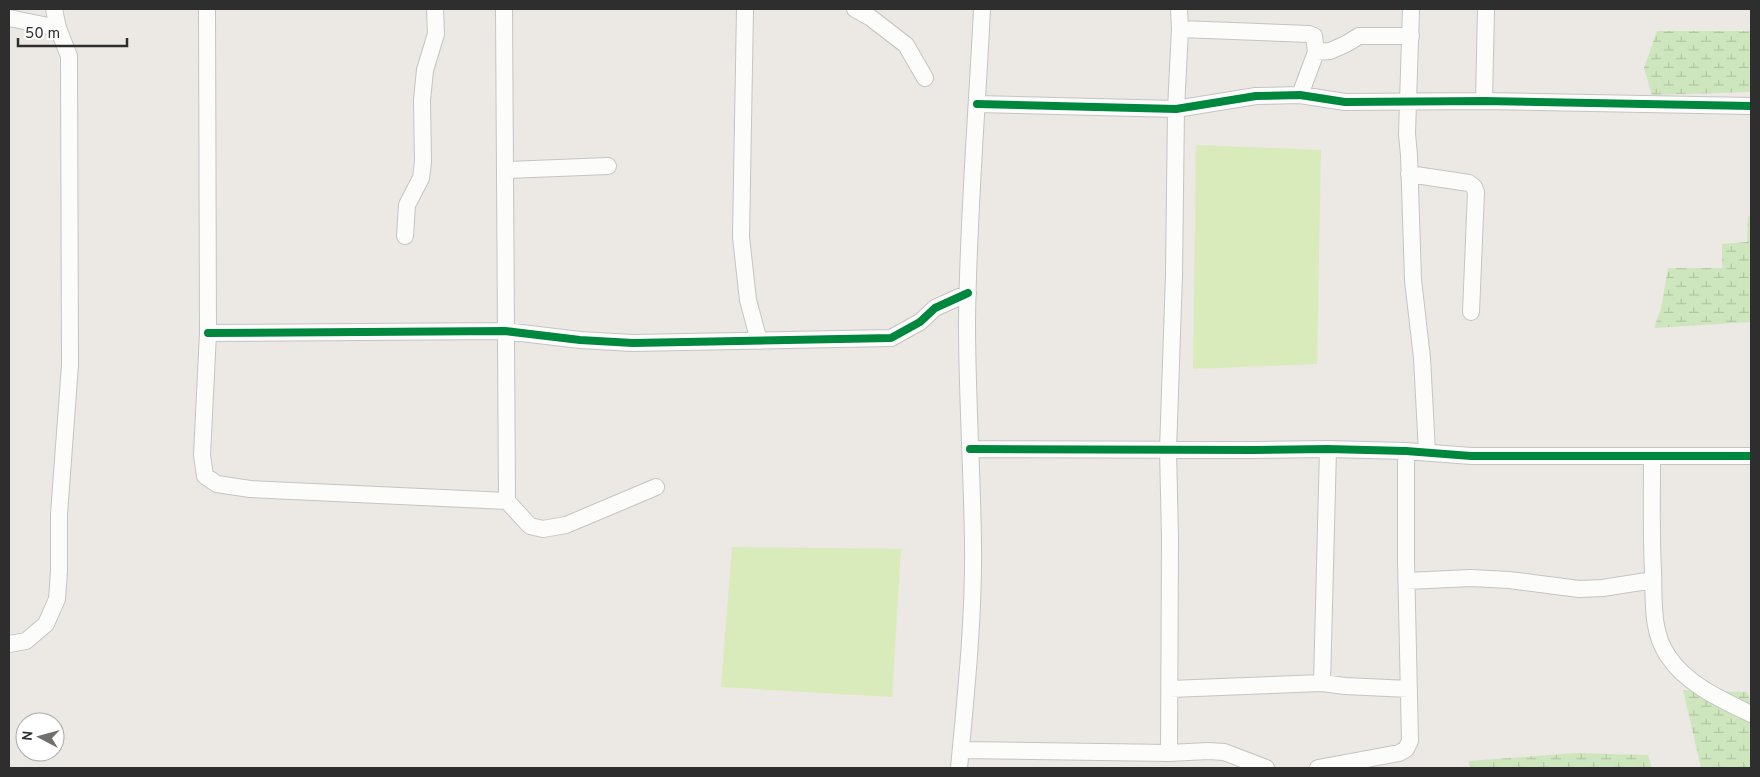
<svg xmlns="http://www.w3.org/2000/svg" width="1760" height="777" font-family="Overpass,sans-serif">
  <defs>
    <pattern id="wetland-marsh" width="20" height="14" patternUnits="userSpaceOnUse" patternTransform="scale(1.25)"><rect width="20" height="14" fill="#cee6be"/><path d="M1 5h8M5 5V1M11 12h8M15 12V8" fill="none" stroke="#b1c6a4"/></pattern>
  </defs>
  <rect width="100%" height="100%" fill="#ece8e4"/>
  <path fill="url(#wetland-marsh)" d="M1657,31H1751V92L1652,95L1644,68Z
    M1748,216L1751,217V376V322L1654,328L1661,308L1668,268H1722V244L1747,242Z
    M1683,690L1747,692L1751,703V768H1701Z
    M1576,753L1648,755L1652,768H1470L1469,761Z"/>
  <path fill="#d9eabb" d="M1196,145L1321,150L1317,364L1193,369Z
    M732,547L901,549L892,697L721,687Z"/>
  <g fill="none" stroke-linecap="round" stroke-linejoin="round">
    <g stroke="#c5c4c5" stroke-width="18">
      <path id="minor" d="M207,9L208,333L202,455L205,476L217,484L250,489L507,501
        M504,9L507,501L530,526L543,529L566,525L656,487
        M745,9L741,237L748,300L759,341
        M855,9L871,18L906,45L925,78
        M1411,9L1407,134L1409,155L1413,280L1422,358L1427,452
        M9,18L58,28
        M1180,29L1309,34L1314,36L1316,52L1300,95
        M1316,52L1330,51L1346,44L1359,36H1411
        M1484,101L1486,9
        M977,104L1176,109L1256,96L1300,95L1345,102L1484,101L1751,106
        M505,170L608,166
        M1409,174L1469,183L1474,187L1476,192L1471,312
        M405,236L407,205L421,178L423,162L422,100L425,70L436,34L435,9
        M208,333L505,331L580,340L633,343L891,338L920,322L935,308L968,293
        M970,449L1254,450L1328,449L1406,451L1471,456H1751
        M1652,457C1652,495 1651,533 1653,571C1654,599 1651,632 1668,656C1686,684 1722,700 1751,714
        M1407,581L1471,578L1509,580L1579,589L1603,588L1653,580
        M9,644L26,641L46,624L57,599L59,571V514L70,365L69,56L58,28L54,9
        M1322,683L1328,449
        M1170,689L1322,683L1345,686L1409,689
        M961,750L1169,753L1208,751L1224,752L1266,768
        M1169,753L1170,538L1168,450L1174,275L1176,109L1180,29L1179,9
        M959,768C966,694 974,618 973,543C972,469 967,396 967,322C968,217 977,113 982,9
        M1318,768L1399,753L1406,749L1410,741L1406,561V451"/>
    </g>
    <use href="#minor" stroke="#fcfcfb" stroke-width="16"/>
    <g stroke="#fff" stroke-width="11">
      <path id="cycleway" d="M977,104L1176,109L1256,96L1300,95L1345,102L1484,101L1751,106
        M208,333L505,331L580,340L633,343L891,338L920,322L935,308L968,293
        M970,449L1254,450L1328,449L1406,451L1471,456H1751"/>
    </g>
    <use href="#cycleway" stroke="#00873e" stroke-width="8"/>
  </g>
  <rect width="1760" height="777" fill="none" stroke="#2e2e2e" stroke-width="20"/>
  <g transform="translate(40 737) rotate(276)"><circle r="24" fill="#ffffff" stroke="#ababab"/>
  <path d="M0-4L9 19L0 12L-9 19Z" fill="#706f6e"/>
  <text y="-8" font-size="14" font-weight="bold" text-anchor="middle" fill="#2e2e2e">N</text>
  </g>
  <path d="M18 38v8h109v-8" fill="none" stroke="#2e2e2e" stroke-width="2.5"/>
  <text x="25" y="38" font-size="15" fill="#2e2e2e" stroke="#ffffff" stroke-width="4" paint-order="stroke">50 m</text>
</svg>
